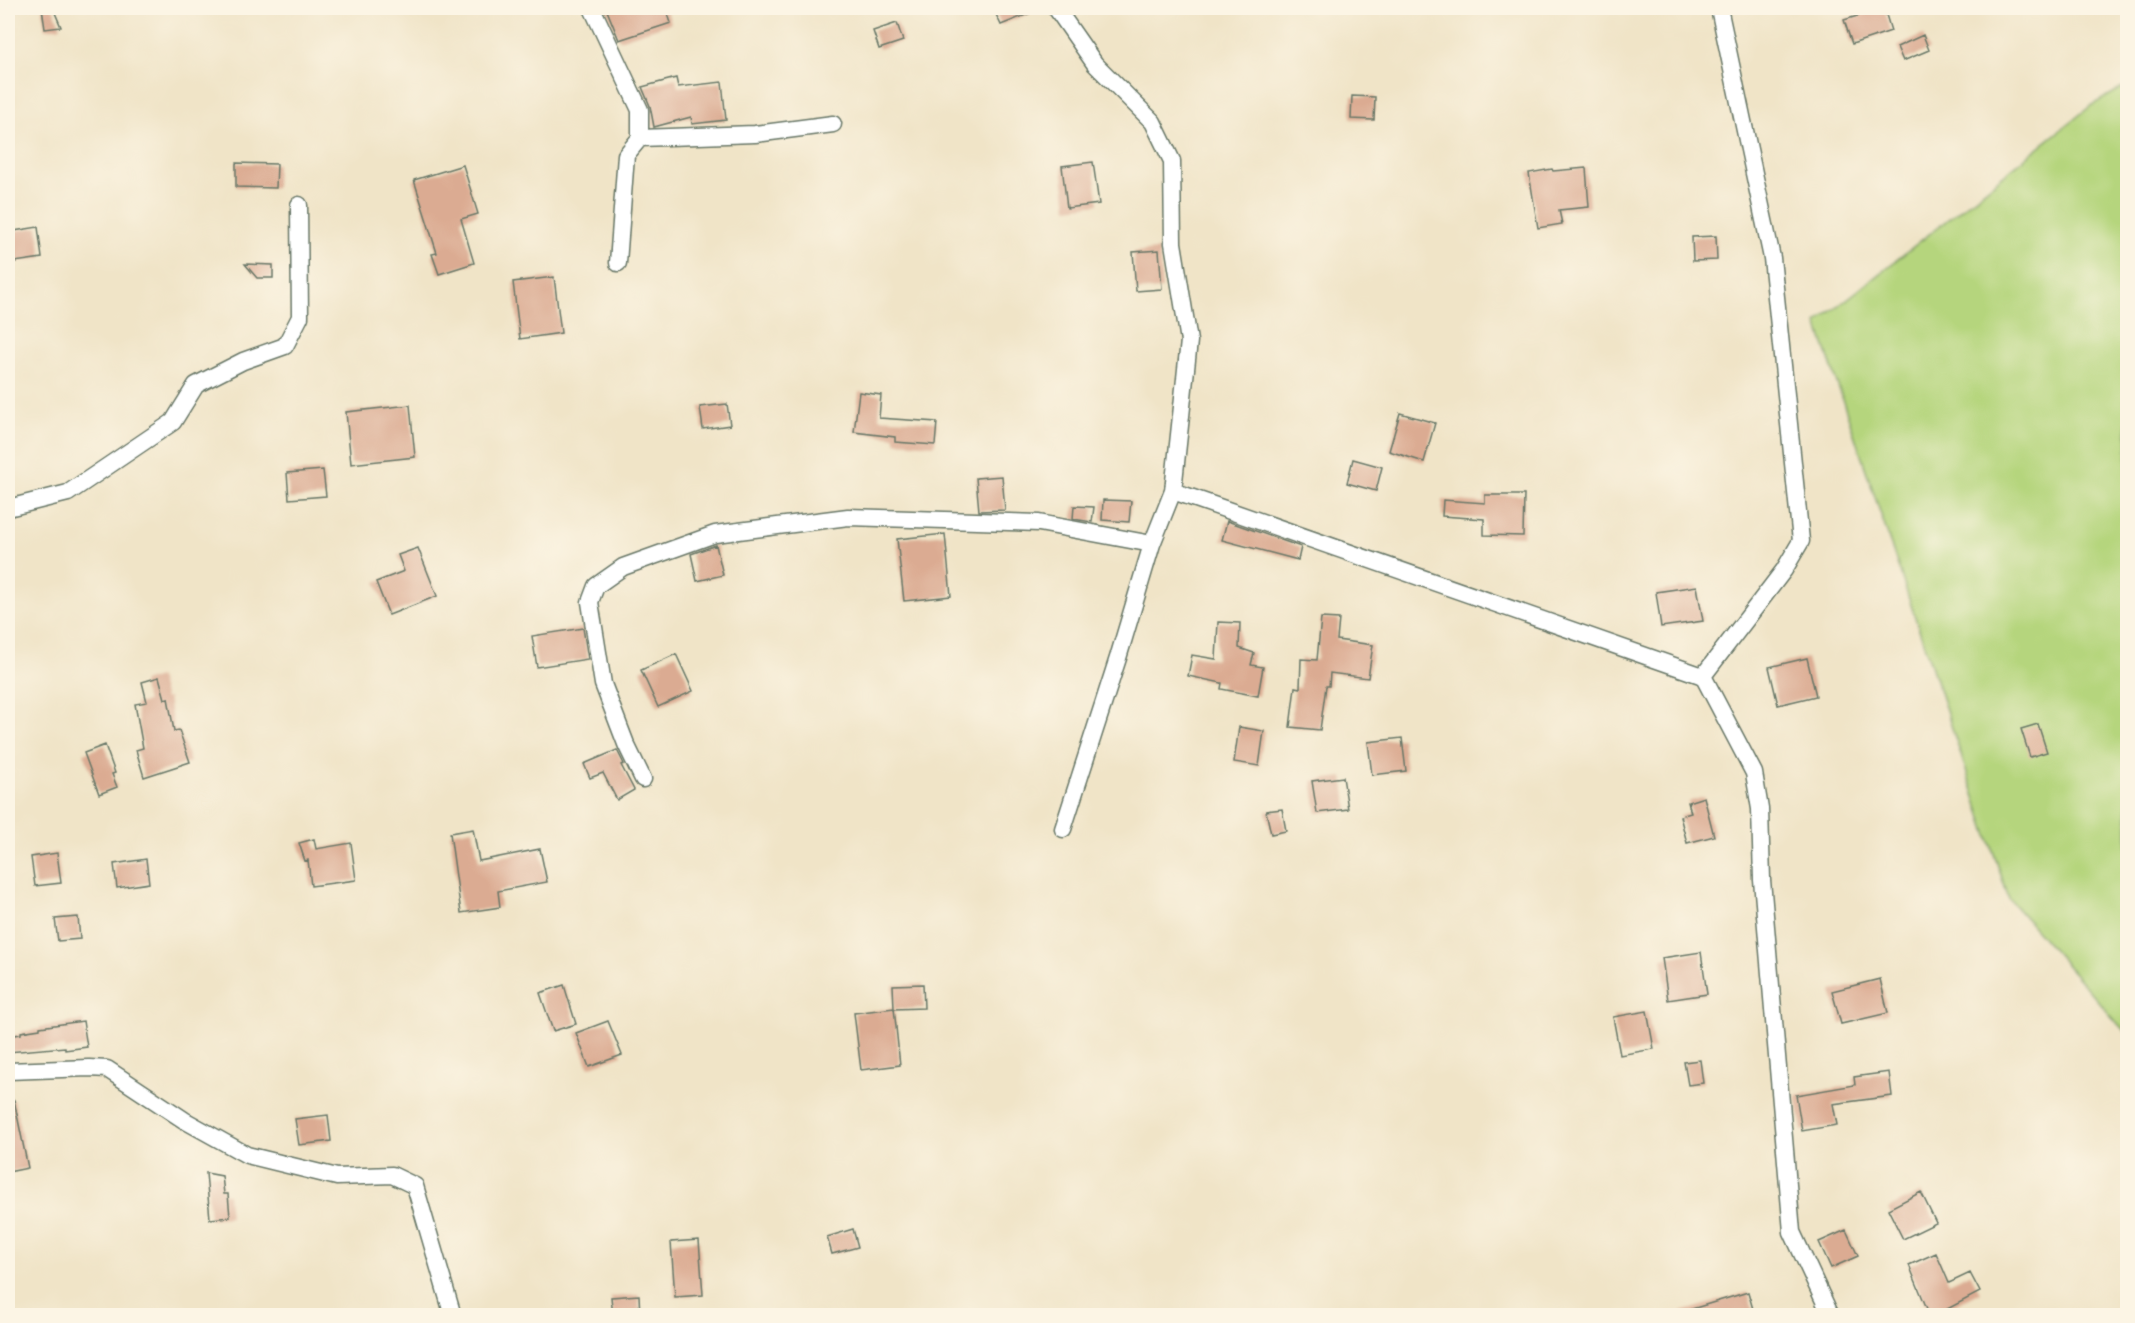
<svg xmlns="http://www.w3.org/2000/svg" width="2135" height="1323" font-family="Dekko,sans-serif">
  <rect width="100%" height="100%" fill="#fcf5e5"/>
  <filter id="ink" filterUnits="userSpaceOnUse"><feTurbulence type="fractalNoise" baseFrequency=".0167" numOctaves="2"/><feDisplacementMap in="SourceGraphic" scale="12" xChannelSelector="R" yChannelSelector="G"/><feConvolveMatrix kernelMatrix="1 2 1 2 8 2 1 2 1" color-interpolation-filters="sRGB"/></filter>
  <filter id="wash" filterUnits="userSpaceOnUse"><feTurbulence type="fractalNoise" baseFrequency=".008" numOctaves="4" result="noise"/><feDisplacementMap in="SourceGraphic" scale="24" xChannelSelector="R" yChannelSelector="G"/><feGaussianBlur stdDeviation="1.35" result="paint"/><feColorMatrix in="noise" values="0 0 0 0 0 0 0 0 0 0 0 0 0 0 0 0 0 1.4 0 .05"/><feComposite in="paint" operator="in"/></filter>
  <g filter="url(#wash)">
    <rect width="100%" height="100%" fill="#f0e4c7"/>
    <path fill="#b5d57d" stroke="#6a8958" stroke-width="1.5" d="M2127,85V1034L2009,899L1817,323L2092,105Z"/>
    <g id="blocks">
      <path fill="#dbab92" d="M42,8H53L61,27L45,29Z
        M606,8H666L671,23L619,40Z
        M993,8H1043L1001,25Z
        M1884,8L1891,31L1852,44L1844,20Z
        M897,23L903,41L879,49L873,31Z
        M1923,35L1929,50L1903,61L1897,47Z
        M676,78L678,87L722,82L726,120L692,124L691,117L654,127L650,106L642,87Z
        M1352,96L1375,97L1374,120L1351,119Z
        M1093,162L1099,204L1067,208L1062,166Z
        M236,163L277,164L276,188L236,187Z
        M463,165L478,214L461,219L474,263L439,274L432,254L437,253L414,180Z
        M1586,168L1589,207L1559,210L1562,224L1538,228L1529,173L1552,169L1553,171Z
        M38,227L42,258L8,263V232Z
        M1716,236L1717,260L1693,261L1692,237Z
        M1159,250L1162,289L1136,291L1133,252Z
        M245,264L273,265V278H257Z
        M554,277L561,333L520,339L513,282Z
        M859,392L881,395L879,418L937,422L935,445L895,442V437L854,432Z
        M727,404L730,425L703,429L700,407Z
        M410,405L415,457L351,464L346,412Z
        M1400,413L1435,423L1424,462L1389,451Z
        M1353,459L1382,467L1376,491L1347,483Z
        M323,470L326,496L289,499L287,473Z
        M1002,476L1005,510L979,511L976,478Z
        M1485,495H1524L1523,536L1484,535V519L1442,516L1443,500L1485,503Z
        M1103,500L1131,501L1129,522L1102,520Z
        M1074,506L1094,507L1092,522L1073,519Z
        M1227,521L1301,547L1298,560L1222,540Z
        M945,534L951,596L904,601L897,539Z
        M716,545L723,575L697,581L691,554Z
        M418,548L437,596L389,615L376,582L404,571L398,555Z
        M1697,586L1703,621L1661,627L1656,592Z
        M1321,618L1339,619L1337,640L1373,645L1368,678L1330,673L1329,686H1326L1320,730L1290,727L1295,687L1300,688L1301,659L1317,660Z
        M1218,622L1240,623L1239,648L1254,653L1251,665L1263,667L1258,696L1221,689L1222,683L1188,676L1192,655L1216,659Z
        M583,628L588,659L537,667L532,636Z
        M676,654L693,691L658,707L641,670Z
        M1807,658L1816,696L1778,705L1769,667Z
        M159,677L165,699L168,698L174,731L179,730L190,762L144,777L136,750L143,748L135,704L147,702L142,682Z
        M2038,724L2047,752L2030,757L2021,729Z
        M1239,727L1264,731L1259,766L1234,762Z
        M1402,738L1406,771L1372,775L1368,742Z
        M105,745L115,773L112,774L117,787L99,794L84,753Z
        M617,750L624,764L621,765L634,790L617,800L603,773L590,778L584,764Z
        M1343,777L1348,809L1317,813L1312,781Z
        M1704,797L1714,836L1687,843L1680,816L1691,813L1688,802Z
        M1282,809L1286,831L1271,834L1266,811Z
        M473,829L479,861L540,849L547,882L498,891L500,907L461,913L450,833Z
        M314,839L316,849L351,843L356,880L311,886L308,860L305,861L299,843Z
        M57,853L61,883L35,886L31,857Z
        M146,859L149,883L117,888L114,864Z
        M78,917L80,939L58,941L55,919Z
        M1701,952L1707,994L1668,1000L1662,958Z
        M1880,979L1888,1013L1841,1024L1832,991Z
        M923,984L924,1008L894,1009L893,985Z
        M564,985L576,1024L553,1031L540,993Z
        M894,1008L900,1065L861,1070L854,1013Z
        M1647,1011L1654,1049L1620,1055L1613,1017Z
        M83,1021L87,1047L65,1050V1047L8,1052V1036L21,1034V1032L40,1029V1027Z
        M608,1021L622,1055L589,1067L576,1033Z
        M1700,1060L1703,1083L1688,1085L1684,1062Z
        M1889,1072L1892,1096L1833,1104L1837,1125L1802,1131L1796,1095L1855,1085L1854,1077Z
        M14,1100L28,1168L8,1172V1101Z
        M328,1115L331,1141L299,1145L295,1119Z
        M206,1173L222,1176L224,1194H228L230,1217L210,1219Z
        M1921,1192L1936,1223L1903,1239L1888,1209Z
        M853,1229L858,1247L832,1254L827,1237Z
        M1846,1230L1858,1256L1831,1268L1819,1242Z
        M699,1240L703,1295L675,1297L671,1242Z
        M1936,1253L1949,1283L1970,1273L1980,1292L1934,1316H1930L1909,1265Z
        M1748,1292L1755,1316H1683L1682,1312Z
        M639,1295L640,1316H613L611,1297Z"/>
    </g>
  </g>
  <g filter="url(#ink)">
    <use href="#blocks" fill-opacity="0" stroke="#687767" stroke-width="1.5"/>
    <g fill="none" stroke-linecap="round" stroke-linejoin="round">
      <g stroke="#687767" stroke-width="19">
        <path id="street" d="M592,8L640,110V138L626,155L618,263
          M1056,8L1095,64L1153,122L1172,161L1173,243L1189,341L1173,491
          M1719,8L1772,258L1801,541L1784,570L1703,676L1754,773L1760,809L1762,880L1792,1232L1831,1316
          M640,138L755,134L833,124
          M8,508L68,493L173,422L196,385L243,361L285,346L300,317L299,205
          M643,779L626,744L603,684L590,602L596,586L623,567L715,534L848,517L1039,523L1152,544
          M1063,829L1118,658L1152,544L1173,491L1703,676
          M8,1071L89,1068L107,1069L184,1120L247,1155L337,1177L392,1175L415,1186L453,1316"/>
      </g>
      <use href="#street" stroke="#fff" stroke-width="16"/>
    </g>
  </g>
  <rect width="2135" height="1323" fill="none" stroke="#fcf5e5" stroke-width="30"/>
</svg>
